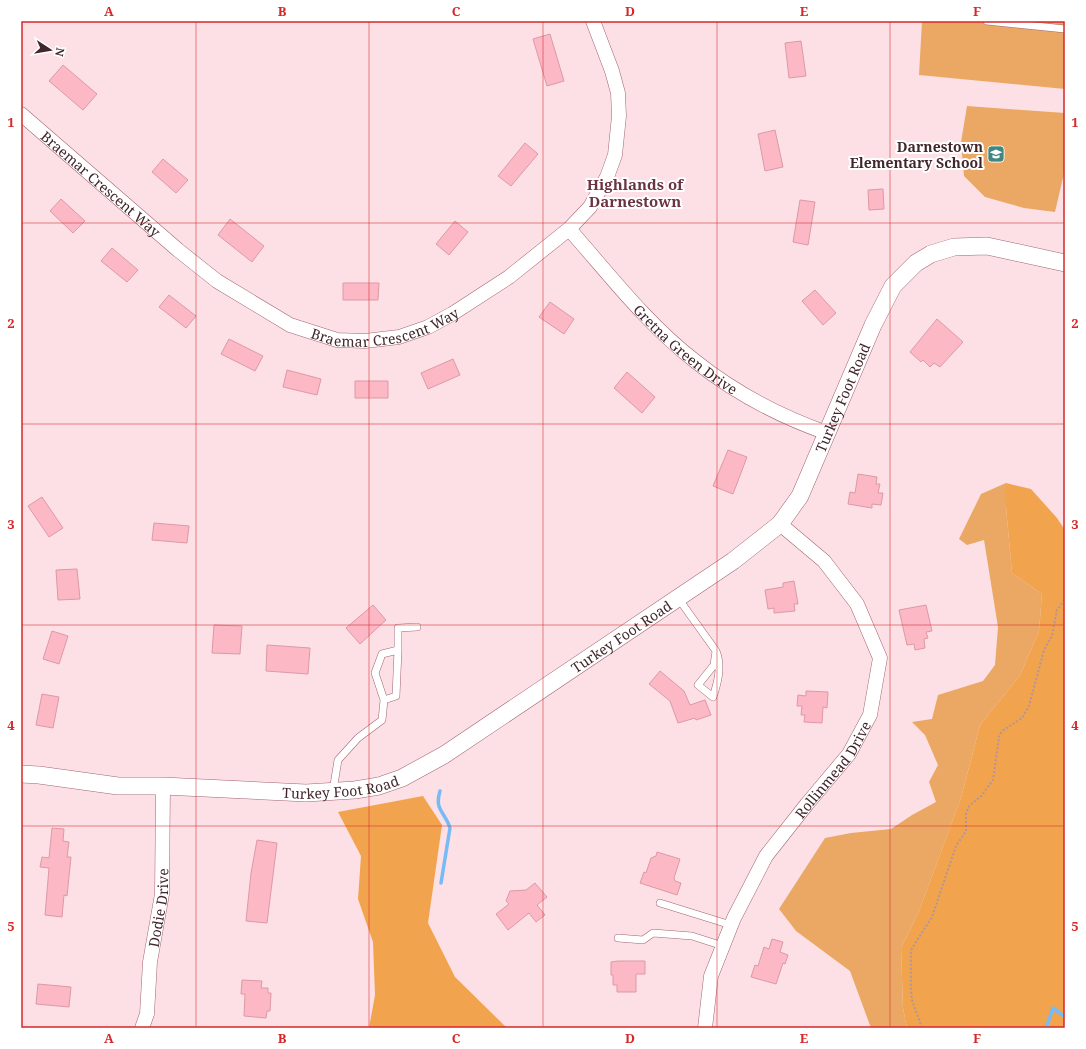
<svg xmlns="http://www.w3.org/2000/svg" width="1086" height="1049" font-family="'Noto Serif',serif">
  <rect width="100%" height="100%" fill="#fde0e5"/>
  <path fill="#eaa864" d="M922,21H1065V89L919,75Z
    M967,106L1065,113V169L1055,212L1024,208L985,197L964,176L961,142Z
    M1006,483V507L1012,573L1042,594L1039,631L1020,675L980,725L961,798L919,911L901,948L903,1008L907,1028H871L850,971L796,931L779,909L825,838L851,833L891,829L912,815L936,802L929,782L938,765L925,735L912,722L932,719L938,695L983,681L995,665L998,627L984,540L967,545L959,539L981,494Z"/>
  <path fill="#f1a44d" d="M1006,483L1031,489L1057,518L1065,530V1028H907L903,1008L901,948L919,911L961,798L980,725L1020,675L1039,631L1042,594L1012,573L1006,507Z
    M423,796L442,825L428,923L455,977L507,1028H369L375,995L373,942L358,899L361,856L338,812Z"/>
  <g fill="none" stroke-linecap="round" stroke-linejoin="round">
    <path stroke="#77bbf6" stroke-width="3.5" d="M440,791C434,810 445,812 450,828L441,883
      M1046,1028L1053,1008L1065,1017"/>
  </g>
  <path fill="#fdb8c5" stroke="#dc99a6" d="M550,34L564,81L547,86L533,39Z
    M801,41L806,76L789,78L785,43Z
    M63,65L97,94L83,110L49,81Z
    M775,130L783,167L765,171L758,134Z
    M525,143L538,154L511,186L498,176Z
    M163,159L188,180L176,193L152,172Z
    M883,189L884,209L869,210L868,190Z
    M61,199L85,221L73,233L50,211Z
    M800,200L815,202L808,245L793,242Z
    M230,219L264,246L252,262L218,235Z
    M455,221L468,232L449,255L436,244Z
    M112,248L138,270L127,282L101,261Z
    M343,283H379L378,300H343Z
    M815,290L836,313L823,325L802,301Z
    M169,295L196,316L186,328L159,307Z
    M550,302L574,319L564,334L539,317Z
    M937,319L963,342L940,367L934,363L930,367L923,360L921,362L910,352Z
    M229,339L263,356L255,371L221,354Z
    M453,359L460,375L428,389L421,373Z
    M287,370L321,379L317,395L283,387Z
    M627,372L655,397L642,413L614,388Z
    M355,381H388V398H355Z
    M728,450L747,457L733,494L713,486Z
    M858,474L877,477L876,484H880L878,493H883L881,505L872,504V508L848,504L850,492L855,493Z
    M42,497L63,528L49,537L28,506Z
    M154,523L189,526L187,543L152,540Z
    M77,569L80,599L58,600L56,570Z
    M794,581L798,604H794L795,611L774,613V608L768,609L765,590L783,587V583Z
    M373,605L386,620L360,644L346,628Z
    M926,605L932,631L926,632L928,638L924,639L925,648L915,650L914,644L907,645L899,610Z
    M214,625L242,626L240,654L212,653Z
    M52,631L68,636L59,664L43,659Z
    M267,645L310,648L308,674L266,671Z
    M660,671L684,691L690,705L705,700L711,715L696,720L695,718L678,723L670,701L649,684Z
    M806,691L828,692L827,708L823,707L822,723L804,722L805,715H801L802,706H797L798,695L806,696Z
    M42,694L59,697L53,728L36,725Z
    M52,828L64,829L63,841L69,842L67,857H71L67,896L64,895L62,917L45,915L49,868L40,867L42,857L49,858Z
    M257,840L277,843L267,923L246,921L251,873Z
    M657,852L680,859L674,878L675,881L681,883L677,895L640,883L644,872L646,873L651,858L656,856Z
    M535,883L547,897L537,905L545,915L536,922L529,913L508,930L496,914L509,904L506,901L510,891L526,890Z
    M772,939L783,942L780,952L788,955L785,964L783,963L776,984L751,977L755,965L758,966L764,947L769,949Z
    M618,961H645V974H636V992H617V985H613V975H611V962Z
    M242,980L262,981L261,988H268V993H271L270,1011H267L266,1018L244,1016L245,994H241Z
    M38,984L71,987L69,1007L36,1004Z"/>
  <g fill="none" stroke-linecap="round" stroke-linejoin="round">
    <g stroke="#a36572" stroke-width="8">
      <path id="service" d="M987,21L1065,29
        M678,598L716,651L714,665L698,685L713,697C718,682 722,666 716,651
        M384,700L396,696L398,650
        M333,791L338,760L358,738L382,720L384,700L375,673L382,654L398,650V628L417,627
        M660,903L731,925
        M618,938L643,940L653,933L692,936L723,946"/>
    </g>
    <g stroke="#a36572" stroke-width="15">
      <g id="minor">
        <path id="s1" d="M21,114L178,250L217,281L290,325L337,340L365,341L399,337L428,327L452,314L509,277L569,229L590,207L607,177L615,155L619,116L618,93L612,71L593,21"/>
        <path id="s2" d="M569,229C609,274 647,324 695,361C735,393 779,416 827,433"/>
        <path id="s3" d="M142,1028L147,1014L150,962L162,894L163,786"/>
        <path id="s4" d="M705,1028L711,976L734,918L766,856L807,804L849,754L870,715L880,658L857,604L824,561L780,524"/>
      </g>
    </g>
    <g stroke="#a36572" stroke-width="18">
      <g id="tertiary">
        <path id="s5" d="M21,774L39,775L118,786H163L306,793L355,790L379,786L402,778L444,755L733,561L780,524L800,496L873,325L893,286L916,263L931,254L954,247L987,246L1065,263"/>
      </g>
    </g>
    <path stroke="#b1959a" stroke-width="2" stroke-dasharray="2 2" stroke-linecap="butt" d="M922,1028L912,1000L911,991V950L932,917L956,846L966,831V814L969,806L981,796L993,780L999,737L1002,731L1022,718L1029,706L1044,650L1052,636L1057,610L1065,599"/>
    <use href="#service" stroke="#fff" stroke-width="7"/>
    <use href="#minor" stroke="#fff" stroke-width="14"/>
    <use href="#tertiary" stroke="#fff" stroke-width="17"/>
  </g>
  <path fill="none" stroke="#d62828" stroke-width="1" stroke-opacity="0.55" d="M196,21V1028M369,21V1028M543,21V1028M717,21V1028M890,21V1028M21,223H1065M21,424H1065M21,625H1065M21,826H1065"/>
  <defs>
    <g id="school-square" transform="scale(0.9)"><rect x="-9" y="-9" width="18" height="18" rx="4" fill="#418780" stroke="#fff"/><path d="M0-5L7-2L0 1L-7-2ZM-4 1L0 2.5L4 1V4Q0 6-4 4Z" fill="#fff"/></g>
  </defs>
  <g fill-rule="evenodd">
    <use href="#school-square" x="996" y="154"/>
  </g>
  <g text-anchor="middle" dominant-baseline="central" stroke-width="4" stroke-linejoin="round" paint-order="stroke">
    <g font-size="14" font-weight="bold" fill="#41262c" stroke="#fff" text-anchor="end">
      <text x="983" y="146">Darnestown<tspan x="983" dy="16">Elementary School</tspan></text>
    </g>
    <g font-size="14" fill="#41262c" stroke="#fff">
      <text stroke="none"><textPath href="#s1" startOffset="106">Braemar Crescent Way</textPath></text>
      <text stroke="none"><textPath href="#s1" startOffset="442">Braemar Crescent Way</textPath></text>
      <text stroke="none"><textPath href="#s2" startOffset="168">Gretna Green Drive</textPath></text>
      <text stroke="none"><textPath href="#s5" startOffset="981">Turkey Foot Road</textPath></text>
      <text stroke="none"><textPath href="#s5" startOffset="645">Turkey Foot Road</textPath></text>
      <text stroke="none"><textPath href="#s4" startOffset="294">Rollinmead Drive</textPath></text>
      <text stroke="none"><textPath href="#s5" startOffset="321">Turkey Foot Road</textPath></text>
      <text stroke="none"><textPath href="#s3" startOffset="122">Dodie Drive</textPath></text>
    </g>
    <g font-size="15" font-weight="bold" fill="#6b3340" stroke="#fff">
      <text x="635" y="184">Highlands of<tspan x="635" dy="17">Darnestown</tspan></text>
    </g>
  </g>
  <rect width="1086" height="1049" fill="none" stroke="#ffffff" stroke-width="44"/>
  <g transform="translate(50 50) rotate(102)" stroke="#ffffff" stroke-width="3" paint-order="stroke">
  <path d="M0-3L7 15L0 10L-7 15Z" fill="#41262c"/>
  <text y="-6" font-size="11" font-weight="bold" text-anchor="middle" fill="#41262c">N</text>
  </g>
  <rect x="22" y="22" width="1042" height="1005" fill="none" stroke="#d62828" stroke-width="1.5"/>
  <g font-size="13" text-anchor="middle" font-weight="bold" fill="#d62828">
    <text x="109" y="16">A</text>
    <text x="282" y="16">B</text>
    <text x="456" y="16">C</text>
    <text x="630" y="16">D</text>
    <text x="804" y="16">E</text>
    <text x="977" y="16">F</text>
    <text x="11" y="127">1</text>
    <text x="1075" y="127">1</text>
    <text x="11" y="328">2</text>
    <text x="1075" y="328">2</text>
    <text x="11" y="529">3</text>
    <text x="1075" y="529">3</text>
    <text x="11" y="730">4</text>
    <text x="1075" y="730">4</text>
    <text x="11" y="931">5</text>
    <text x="1075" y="931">5</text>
    <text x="109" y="1043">A</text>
    <text x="282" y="1043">B</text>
    <text x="456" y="1043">C</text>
    <text x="630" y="1043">D</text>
    <text x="804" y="1043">E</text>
    <text x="977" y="1043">F</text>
  </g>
</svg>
